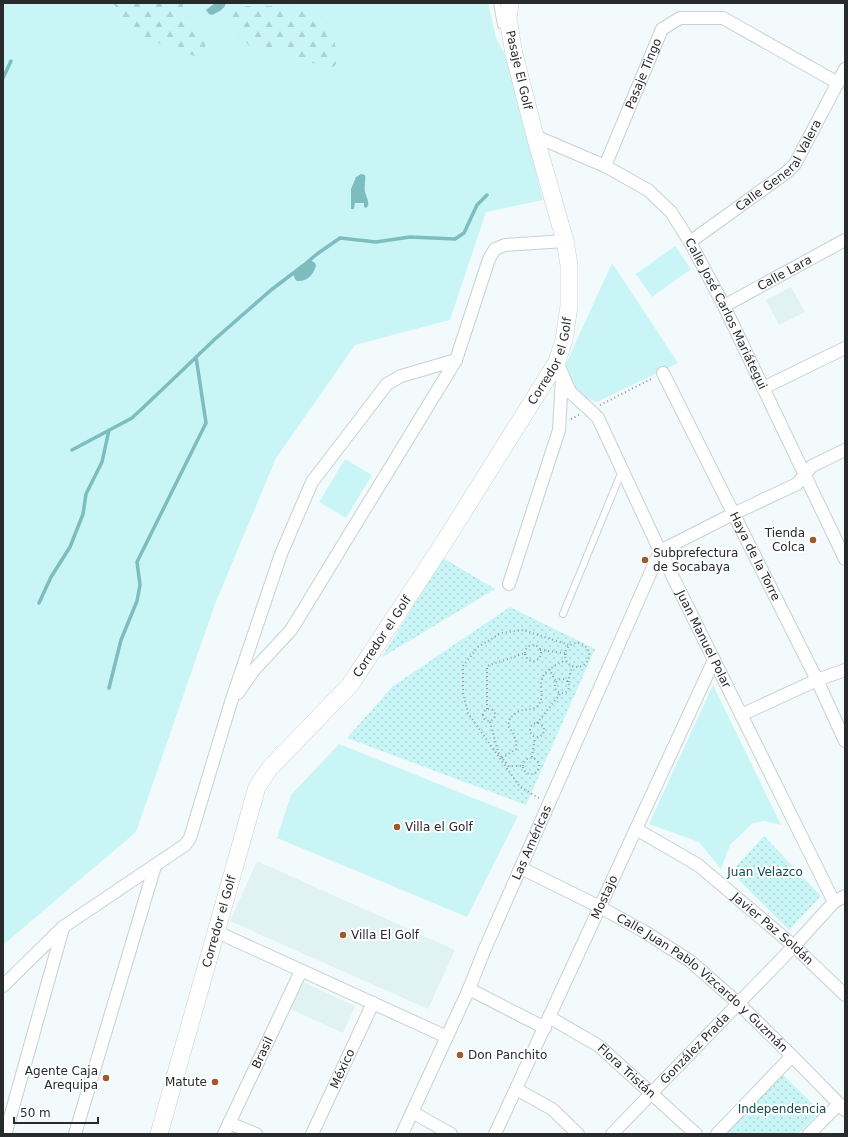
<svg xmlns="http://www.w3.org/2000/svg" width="848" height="1137" font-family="'DejaVu Sans',sans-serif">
  <defs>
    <pattern id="forest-firs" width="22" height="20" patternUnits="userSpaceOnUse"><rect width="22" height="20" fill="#c9f5f7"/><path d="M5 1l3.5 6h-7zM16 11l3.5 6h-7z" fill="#add2d4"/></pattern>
    <pattern id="park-dots" width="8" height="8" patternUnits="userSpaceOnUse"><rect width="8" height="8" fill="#c9f5f7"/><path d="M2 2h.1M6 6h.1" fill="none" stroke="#add2d4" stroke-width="1.8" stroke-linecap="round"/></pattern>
  </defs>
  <rect width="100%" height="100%" fill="#f3fafb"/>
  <path fill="#e0f2f2" d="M791,287L805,312L779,325L766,300Z
    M257,861L455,950L428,1009L230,921Z
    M303,982L355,1006L343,1033L290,1009Z"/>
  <path fill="#c9f5f7" d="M3,3H488L496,38L506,57L543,200L486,212L450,320L355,345L276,458L215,604L136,832L3,945Z
    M675,246L691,269L652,297L636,274Z
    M612,263L678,363L597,402C574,396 571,385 566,364Z
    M345,459L372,475L346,518L319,502Z
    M713,685L781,825L764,821L753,823L730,845L721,869L699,842L649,824Z
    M339,744L518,816L467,917L277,838L291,795Z"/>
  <path fill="url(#forest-firs)" d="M113,3H182L185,12L205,33V47L197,57L163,45L132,31Z
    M247,6H277L305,8L322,17L334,36L337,63L331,69L319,66L286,51L252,48L238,35L230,11Z"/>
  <path fill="url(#park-dots)" d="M443,558L495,589L381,658Z
    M510,607L595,649L526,805L347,738L393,686Z
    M764,836L821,896L789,930L731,872Z
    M782,1074L820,1111L798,1134H724Z"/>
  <path fill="#7ebdbf" d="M215,3H226C224,10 218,12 212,15L209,14L206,10Z
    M361,174L365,175C366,180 364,186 365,192C366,196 368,199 368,202C369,205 368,206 366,208L364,207V203H355L354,209H351V189L356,177Z
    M310,260L315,263L316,266C313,275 307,282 297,281L295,279L293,274Z"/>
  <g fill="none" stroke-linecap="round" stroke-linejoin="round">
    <path stroke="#7ebdbf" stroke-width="3.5" d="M3,78L11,61
      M72,450L132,418L167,385L215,339L271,290L304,265L317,254L340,238L376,242L410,237L455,239L464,233L477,205L487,195
      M39,603L51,577L70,547L83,514L86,494L102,462L109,430
      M109,688L121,640L137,601L140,585L137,562L206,423L196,357"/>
    <g stroke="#c8d0d0" stroke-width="8">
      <path id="lane" d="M497,3L501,25
        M563,614L622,471"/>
    </g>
    <g stroke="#c8d0d0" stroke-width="14">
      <g id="street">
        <path id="s1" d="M535,136L605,166L648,190L671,212L690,242L724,306L845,559"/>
        <path id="s2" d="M605,166L662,29L680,18H723L838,83"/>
        <path id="s3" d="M690,242L787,172L795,164L845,69"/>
        <path id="s4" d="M724,306L845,240"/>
        <path id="s5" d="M557,362L570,392L590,410L598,418L660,551L834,902"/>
        <path id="s6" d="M663,373L817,680L845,741"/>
        <path d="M763,388L845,348"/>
        <path d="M660,551L733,514L797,484L812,466L845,450"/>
        <path d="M509,584L559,430L562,377"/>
        <path d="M238,693L254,670L291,630L456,360L489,259L495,249L505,245L565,241"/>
        <path d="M741,715L817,680L845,670"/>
        <path id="s7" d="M636,829L698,865L794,946L845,995"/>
        <path id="s8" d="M521,868L600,907L645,932L690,961L738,1003L792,1056L845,1110"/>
        <path d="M217,932L447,1037"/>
        <path d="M3,986L63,927L185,845L190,838L231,702L281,554L312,482L387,384L401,376L456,360"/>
        <path d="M469,989L545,1028"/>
        <path id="s9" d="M549,1017L599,1046L696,1134"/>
        <path d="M516,1089L552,1109L578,1134"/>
        <path d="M412,1112L451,1134"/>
        <path d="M229,1123L256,1134"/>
        <path d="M6,1132L63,928"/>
        <path d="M75,1134L155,866"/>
        <path id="s10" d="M224,1134L301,971"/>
        <path id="s11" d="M312,1134L373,1003"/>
        <path id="s12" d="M402,1134L469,989L484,951L660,551"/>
        <path id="s13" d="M495,1134L714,660"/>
        <path id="s14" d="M612,1134L794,946L834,902L845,896"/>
        <path d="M717,1134L792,1056"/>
        <path d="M809,1134L839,1104"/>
      </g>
    </g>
    <g stroke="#c8d0d0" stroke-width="18">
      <g id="secondary">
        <path id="s15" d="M159,1134L257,787L270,768L350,685L443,544L557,362L564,340L569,306V265L565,241L535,136L514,54L508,19L510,3"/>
      </g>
    </g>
    <path stroke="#919697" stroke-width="2" stroke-dasharray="1 3" stroke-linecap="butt" d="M600,405L653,378
      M571,419L579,415
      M565 655a12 12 0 1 1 24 0a12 12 0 1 1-24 0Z
      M525 653a8 8 0 1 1 16 0a8 8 0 1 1-16 0Z
      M540,650L565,653
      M549,669L556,682
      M555 686a7 7 0 1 1 14 0a7 7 0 1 1-14 0Z
      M568,682L572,667
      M483 715a6 6 0 1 1 12 0a6 6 0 1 1-12 0Z
      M487,709V666L525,653
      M490,722L498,752L508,766H523
      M537,723L560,694
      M530 730a7 7 0 1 1 14 0a7 7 0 1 1-14 0Z
      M532,757L535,737
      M523 766a8 8 0 1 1 16 0a8 8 0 1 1-16 0Z
      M502,758L516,749C517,740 514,733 508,726L510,718C513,716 516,712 520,711C527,708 535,711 539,704C542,699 542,694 541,688C540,671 552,668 565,660
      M539,798L520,787L468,713L463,693V666L478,647L501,633L523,630L569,645"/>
    <use href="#lane" stroke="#fff" stroke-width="6"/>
    <use href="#street" stroke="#fff" stroke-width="12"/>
    <use href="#secondary" stroke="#fff" stroke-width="17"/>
  </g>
  <g fill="#9e5a2b" stroke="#fff" stroke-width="1.5">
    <circle cx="813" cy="540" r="4"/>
    <circle cx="645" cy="560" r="4"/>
    <circle cx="397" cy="827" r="4"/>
    <circle cx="343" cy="935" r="4"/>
    <circle cx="460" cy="1055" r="4"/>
    <circle cx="106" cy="1078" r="4"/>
    <circle cx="215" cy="1082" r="4"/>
  </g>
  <g text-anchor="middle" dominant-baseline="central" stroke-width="4" stroke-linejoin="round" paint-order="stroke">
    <g font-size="12" fill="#282a2b" stroke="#fff">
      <text transform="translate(519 70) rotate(77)">Pasaje El Golf</text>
      <text stroke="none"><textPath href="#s2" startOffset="100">Pasaje Tingo</textPath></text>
      <text stroke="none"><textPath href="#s3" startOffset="119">Calle General Valera</textPath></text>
      <text stroke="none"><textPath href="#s4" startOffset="69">Calle Lara</textPath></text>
      <text stroke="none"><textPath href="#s1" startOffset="273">Calle José Carlos Mariátegui</textPath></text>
      <text stroke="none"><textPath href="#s15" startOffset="881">Corredor el Golf</textPath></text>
      <text stroke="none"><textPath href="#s6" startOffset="205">Haya de la Torre</textPath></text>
      <text stroke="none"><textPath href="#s15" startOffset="557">Corredor el Golf</textPath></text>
      <text stroke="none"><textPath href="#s5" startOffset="316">Juan Manuel Polar</textPath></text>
      <text stroke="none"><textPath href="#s12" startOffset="319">Las Américas</textPath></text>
      <text stroke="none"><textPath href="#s13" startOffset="261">Mostajo</textPath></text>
      <text stroke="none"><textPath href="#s15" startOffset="221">Corredor el Golf</textPath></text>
      <text stroke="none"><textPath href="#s7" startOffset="170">Javier Paz Soldán</textPath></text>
      <text stroke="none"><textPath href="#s8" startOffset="216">Calle Juan Pablo Vizcardo y Guzmán</textPath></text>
      <text stroke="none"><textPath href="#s14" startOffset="119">González Prada</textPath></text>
      <text stroke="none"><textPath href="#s10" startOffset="90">Brasil</textPath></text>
      <text stroke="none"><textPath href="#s11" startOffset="72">México</textPath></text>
      <text stroke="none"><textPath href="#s9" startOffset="95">Flora Tristán</textPath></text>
    </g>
    <g font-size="12" fill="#282a2b" stroke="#fff" text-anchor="start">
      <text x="805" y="533" text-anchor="end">Tienda<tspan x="805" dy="14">Colca</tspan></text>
      <text x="653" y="553">Subprefectura<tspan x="653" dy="14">de Socabaya</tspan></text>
      <text x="405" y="827">Villa el Golf</text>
      <text x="351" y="935">Villa El Golf</text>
      <text x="468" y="1055">Don Panchito</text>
      <text x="98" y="1071" text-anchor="end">Agente Caja<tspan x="98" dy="14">Arequipa</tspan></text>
      <text x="207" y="1082" text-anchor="end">Matute</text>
    </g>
    <g font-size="12" fill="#134b4e" stroke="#fff">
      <text x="765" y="872">Juan Velazco</text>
      <text x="782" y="1109">Independencia</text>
    </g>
  </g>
  <rect width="848" height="1137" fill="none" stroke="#282a2b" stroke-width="8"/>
  <path d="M14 1117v6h84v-6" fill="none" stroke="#282a2b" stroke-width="2"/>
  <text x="20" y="1117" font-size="12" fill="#282a2b" stroke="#ffffff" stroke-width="3" paint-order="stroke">50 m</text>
</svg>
